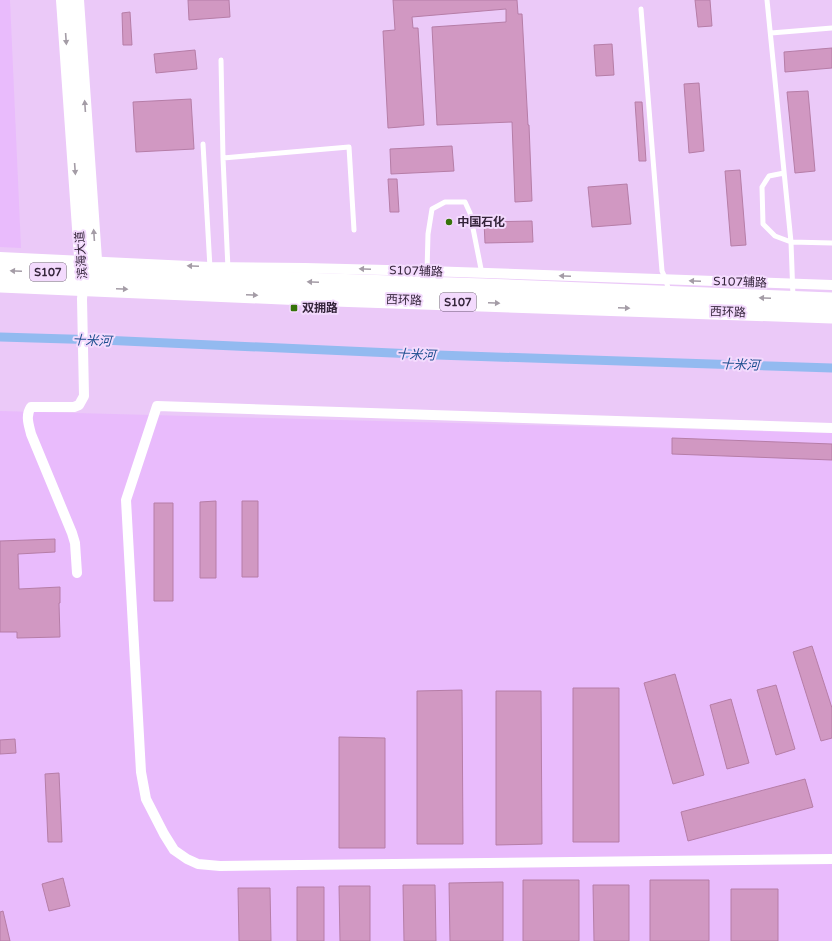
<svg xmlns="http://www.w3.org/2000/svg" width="832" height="941" font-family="'Varela Round','Noto Sans SC',sans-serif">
  <rect width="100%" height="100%" fill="#ebc9f8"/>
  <path fill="#e9bbfc" d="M0,0H10L21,248L0,247Z
    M0,411L832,433V941H0Z"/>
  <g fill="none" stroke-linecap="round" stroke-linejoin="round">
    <path stroke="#93baf0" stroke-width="9" d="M0,337L102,340L437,355L832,368"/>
  </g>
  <path fill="#d198c2" stroke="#b67da7" d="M188,0H229L230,17L189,20Z
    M393,0H517L518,14H522L528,125H529L532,201L515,202L512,122L437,125L432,27L506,22V9L412,17L413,28H418L424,125L388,128L383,31L395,30Z
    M695,0H710L712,26L698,27Z
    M130,12L132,45H123L122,13Z
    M612,44L614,75L596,76L594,45Z
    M832,48V68L785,72L784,52Z
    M195,50L197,69L156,73L154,54Z
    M699,83L704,151L689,153L684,84Z
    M808,91L815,171L795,173L787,92Z
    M191,99L194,149L136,152L133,102Z
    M635,102H642L646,161H639Z
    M452,146L454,171L391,174L390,149Z
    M740,170L746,245L731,246L725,171Z
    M388,179H397L399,212H390Z
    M627,184L631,224L592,227L588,187Z
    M532,221L533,242L485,243L484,222Z
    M672,438L832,444V460L672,454Z
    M216,501V578H200V502Z
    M242,501H258V577H242Z
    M154,503H173V601H154Z
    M55,539V552L18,554L19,589L60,587V603H59L60,637L17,638V632H0V541Z
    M812,646L832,708V738L821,741L793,652Z
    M675,674L704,775L673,784L644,683Z
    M776,685L795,749L776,755L757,690Z
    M573,688H619V842H573Z
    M462,690L463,844H417V691Z
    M496,691H541L542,844L496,845Z
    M731,699L749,763L727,769L710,705Z
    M339,737L385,738V848H339Z
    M15,739L16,753L0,754V740Z
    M59,773L62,842H48L45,774Z
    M805,779L813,807L688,841L681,812Z
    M63,878L70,906L49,911L42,884Z
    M523,880H579V941H523Z
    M650,880H709V941H650Z
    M503,882V941H450L449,883Z
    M403,885H435L436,941H404Z
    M593,885H629V941H594Z
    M339,886H370V941H340Z
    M297,887H324V941H297Z
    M238,888H270L271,941H239Z
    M731,889H778V941H731Z
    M3,911L10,941H0V912Z"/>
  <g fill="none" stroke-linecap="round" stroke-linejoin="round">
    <path stroke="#fff" stroke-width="5" d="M767,0L791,242L793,297
      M641,9L662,271L666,280L669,292
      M771,33L832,28
      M221,60L223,158L228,269
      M203,144L210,268
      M223,158L349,147L354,230
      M784,173L769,176L762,187L763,224L775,236L791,242L832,243
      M427,272L428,234L432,209L445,202H465L470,213L482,274"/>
    <path stroke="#fff" stroke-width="10" d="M0,257L210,267L305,268L427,271L832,285
      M832,428L157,406L126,500L141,772L146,799L164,834L174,850L187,859L198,864L220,866L832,859
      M77,573L75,543L72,533L31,434C29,425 25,416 31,407H74L79,405L84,396L82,299L83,288"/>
    <path stroke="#fff" stroke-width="14" d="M63,0L83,285
      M77,0L96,274L89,282"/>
    <path stroke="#fff" stroke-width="17" d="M0,270L82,274L483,287L832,301
      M0,284L305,297L832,315"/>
  </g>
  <defs><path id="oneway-solid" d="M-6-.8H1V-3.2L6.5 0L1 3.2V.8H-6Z"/></defs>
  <g fill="#a49ca6">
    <use href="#oneway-solid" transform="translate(66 39) rotate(86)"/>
    <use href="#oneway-solid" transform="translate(85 106) rotate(-94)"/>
    <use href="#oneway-solid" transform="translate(75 169) rotate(86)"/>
    <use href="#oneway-solid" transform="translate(94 235) rotate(-94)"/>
    <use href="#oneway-solid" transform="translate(193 266) rotate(-178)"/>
    <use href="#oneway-solid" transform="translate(365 269) rotate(-178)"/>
    <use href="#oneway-solid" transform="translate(16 271) rotate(-177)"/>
    <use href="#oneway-solid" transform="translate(565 276) rotate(-178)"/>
    <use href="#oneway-solid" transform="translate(695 281) rotate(-178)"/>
    <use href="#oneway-solid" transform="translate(313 282) rotate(-178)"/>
    <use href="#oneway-solid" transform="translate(122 289) rotate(2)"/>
    <use href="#oneway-solid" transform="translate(252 295) rotate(2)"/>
    <use href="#oneway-solid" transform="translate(765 298) rotate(-178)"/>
    <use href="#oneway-solid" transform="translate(494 303) rotate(2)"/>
    <use href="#oneway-solid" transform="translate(624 308) rotate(2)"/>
  </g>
  <g fill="#367309" stroke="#f3dafd" stroke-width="1.5">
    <circle cx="449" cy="222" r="4"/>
    <rect x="290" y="304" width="8" height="8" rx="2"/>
  </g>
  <g text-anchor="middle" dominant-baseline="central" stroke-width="4" stroke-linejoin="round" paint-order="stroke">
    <g fill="#f3dafd" stroke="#6d5b74" stroke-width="1">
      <rect x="30" y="263" width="36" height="18" rx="3"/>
      <rect x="440" y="293" width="36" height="18" rx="3"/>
    </g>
    <g font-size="11" font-weight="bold" fill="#34243a">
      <text x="48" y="272">S107</text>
      <text x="458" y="302">S107</text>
    </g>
    <g font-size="12" font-weight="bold" fill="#34243a" stroke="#f3dafd" text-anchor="start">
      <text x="457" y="222">中国石化</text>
      <text x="302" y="308">双拥路</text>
    </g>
    <g font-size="12" fill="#34243a" stroke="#f3dafd">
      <text transform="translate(81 255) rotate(-94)">滨海大道</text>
      <text transform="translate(416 271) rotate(2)">S107辅路</text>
      <text transform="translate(740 282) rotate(2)">S107辅路</text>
      <text transform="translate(404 300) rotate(2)">西环路</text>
      <text transform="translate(728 312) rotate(2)">西环路</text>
    </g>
    <g font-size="13" font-style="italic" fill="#1e5090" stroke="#f3dafd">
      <text transform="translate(92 341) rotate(2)">十米河</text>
      <text transform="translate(416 355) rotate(2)">十米河</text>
      <text transform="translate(740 365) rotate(2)">十米河</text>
    </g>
  </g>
</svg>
